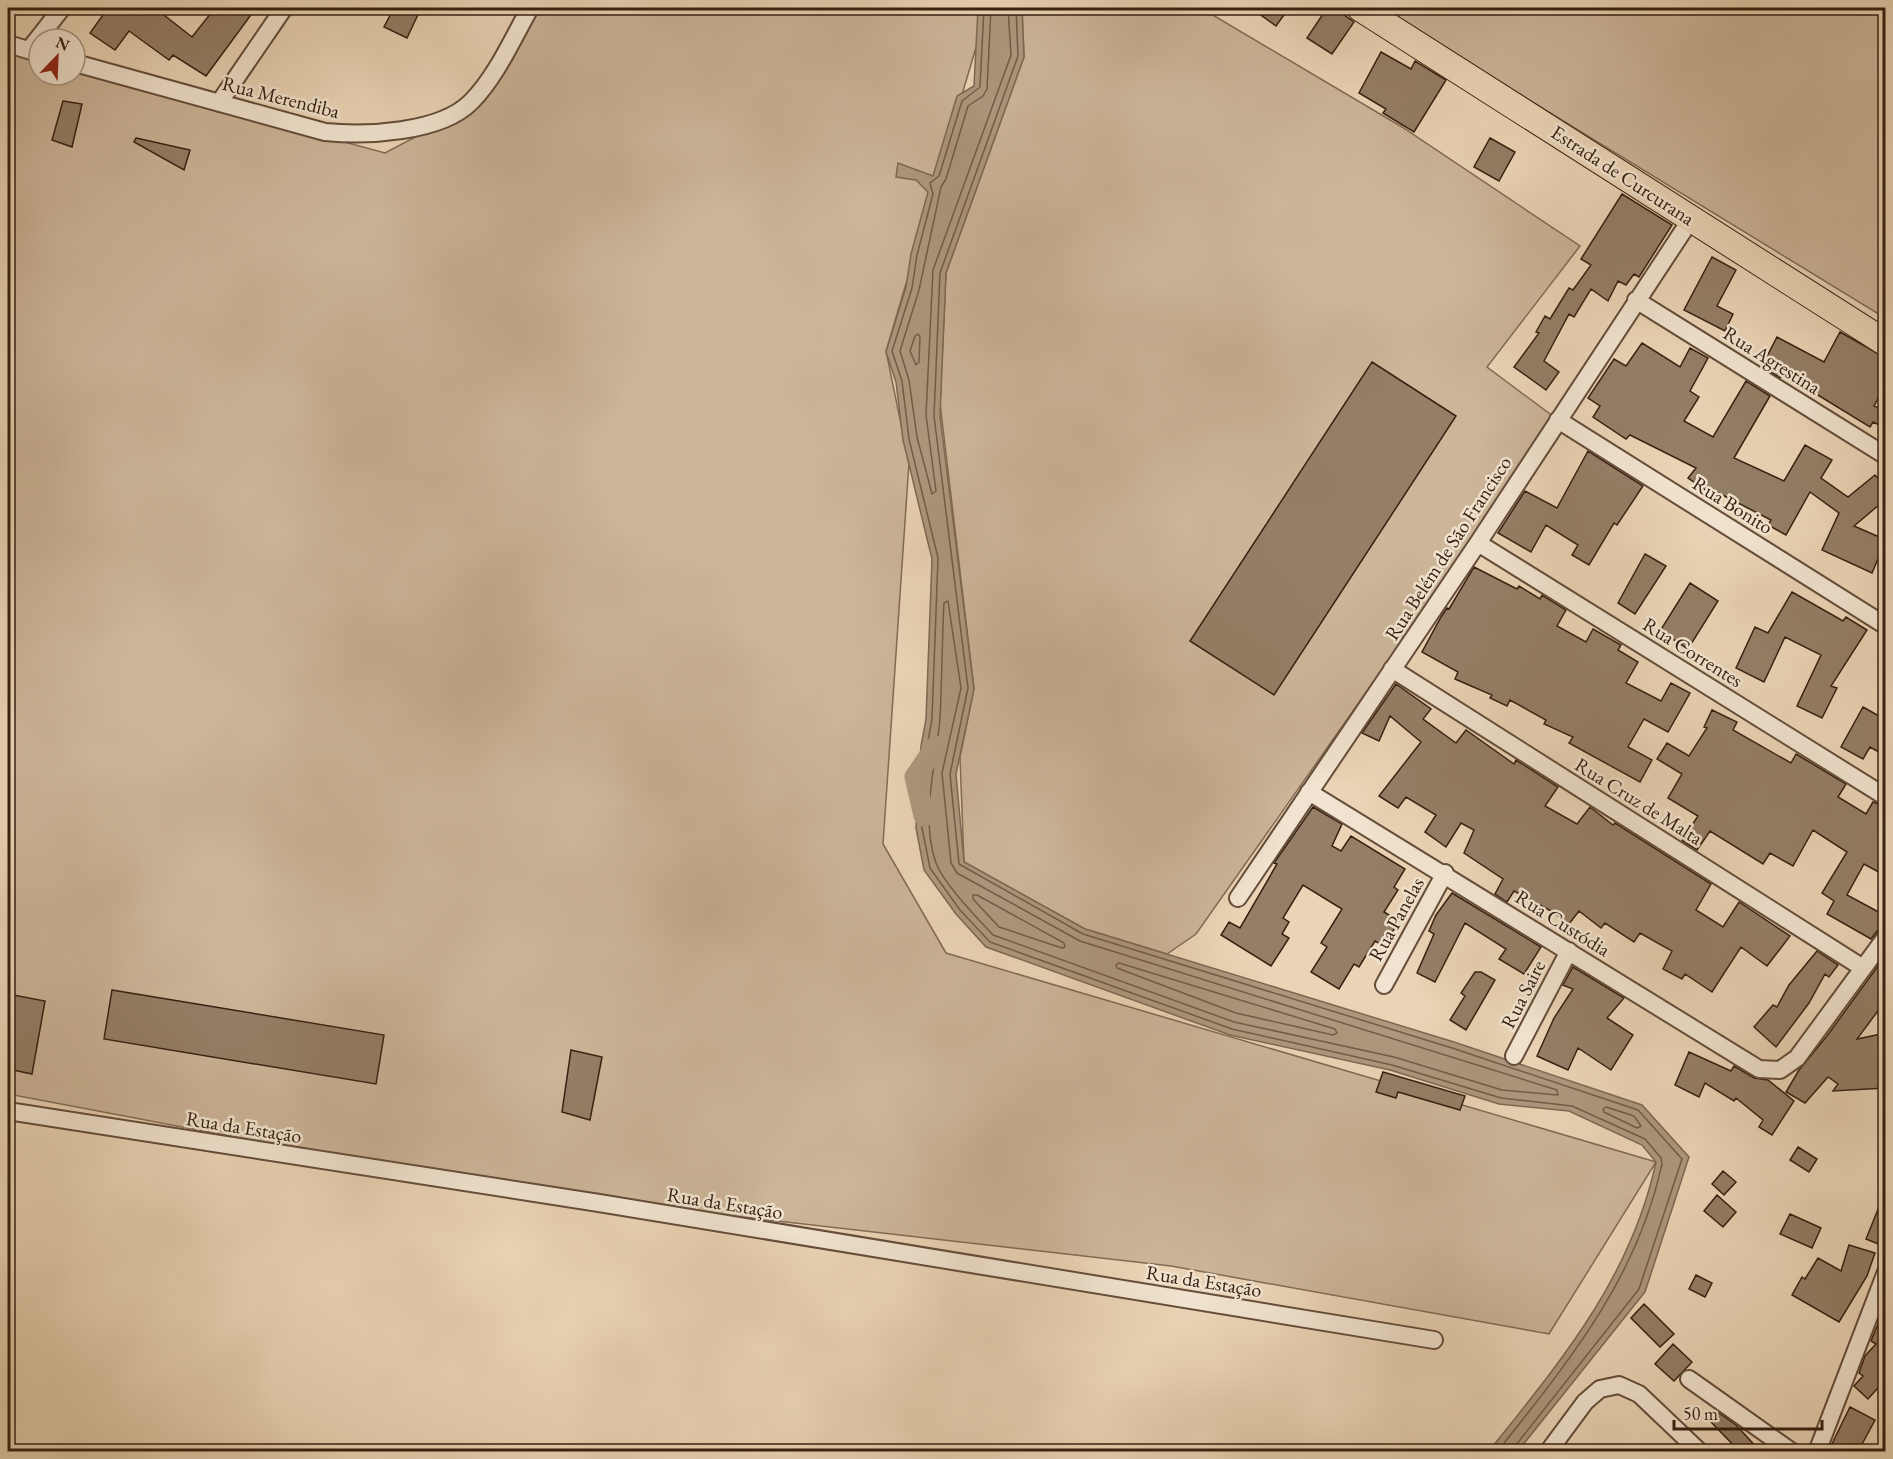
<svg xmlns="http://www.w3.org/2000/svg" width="1893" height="1459" font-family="'EB Garamond',serif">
  <rect width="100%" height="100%" fill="#ead4b5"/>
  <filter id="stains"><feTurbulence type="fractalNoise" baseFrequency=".00333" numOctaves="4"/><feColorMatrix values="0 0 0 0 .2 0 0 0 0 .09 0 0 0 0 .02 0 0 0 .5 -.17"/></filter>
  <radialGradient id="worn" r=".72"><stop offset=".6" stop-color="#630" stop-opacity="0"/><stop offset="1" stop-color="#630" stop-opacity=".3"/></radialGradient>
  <path fill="#ccb599" stroke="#826a55" stroke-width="1.5" d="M534,8H979L977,44L886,351L909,463L883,844L946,953L1656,1162L1549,1334L1171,1266L531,1193L8,1094V50L39,59V75H75V69L385,153L478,104Z
    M1022,8H1201L1402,127L1580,246L1487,367L1558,420L1196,934L1167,954L1085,929L964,862L960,757L974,689L940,403L946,273L1024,57Z
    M1379,8H1885V318Z"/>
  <path fill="#ad977d" stroke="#7e6752" stroke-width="1.5" d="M978,8H1022L1024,57L946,273L940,416L974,689L956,774L964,862L1085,929L1454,1042L1642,1105L1689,1157L1645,1292L1518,1451H1489C1561,1361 1631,1278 1656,1162L1642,1145L1569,1111L1499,1104L1390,1070L1230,1035L986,947L956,914L924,870L916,828L921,746L926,719L932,559L903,440L896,382L886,352L906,287L911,254L928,192L916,180L896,177L898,163L933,176L957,96L974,86Z"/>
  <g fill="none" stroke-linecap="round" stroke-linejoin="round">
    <path stroke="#725c47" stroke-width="1.5" d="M984,8L980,87L962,101L939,176L930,183L933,194L917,255L912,288L892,351L902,381L909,439L938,558L932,719L927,747L922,828L930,868L960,910L990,942L1232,1029L1392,1065L1501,1098L1572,1106L1645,1139L1661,1158L1662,1164C1637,1279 1569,1361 1497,1452
      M991,8L987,89L983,96L968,106L946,179L941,187L919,290L900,351L909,380L917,437L932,494L936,491L926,415L933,270L1011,55L1008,8
      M1016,8L1018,56L940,273L934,416L968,688L950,774L959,864L1083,934L1452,1048L1638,1110L1682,1159L1639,1289L1516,1445L1514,1452
      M918,334L920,337L919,362L916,365L910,351L915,336Z
      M948,601L961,688L942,773L951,863L957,873L1080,941L1557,1090L1558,1095L1502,1090L1394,1057L1234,1022L993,935C977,918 944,884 936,863C920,817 936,765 940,718C942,680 942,641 944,603Z
      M977,895L1064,943L1065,947L1062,948L999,927L973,899V895Z
      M1119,963L1335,1029L1337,1033L1333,1035L1236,1013L1117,968L1116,965Z
      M1606,1107L1634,1116L1641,1126L1637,1128L1604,1112L1603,1109Z"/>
    <path stroke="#ad977d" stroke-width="21" d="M924,816L915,777L936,746"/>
  </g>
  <path fill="#947e66" stroke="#372011" stroke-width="1.5" d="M108,8H155L192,37L215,8H256L206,76L173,55L169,60L129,31L115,50L90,33Z
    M394,8H421L407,38L384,27Z
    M1251,8H1289L1276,26Z
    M1327,8H1334L1354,22L1332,54L1307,38Z
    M1381,52L1411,69L1415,61L1446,80L1414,132L1383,113L1386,109L1359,93Z
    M63,101L82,104L72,147L52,140Z
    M136,138L190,150L184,170L134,142Z
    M1490,138L1515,152L1499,181L1474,167Z
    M1622,194L1672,225L1639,277L1634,274L1626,285L1618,281L1608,301L1591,289L1574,317L1569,314L1544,361L1559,372L1546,390L1514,367L1539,333L1536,332L1545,316L1550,319L1569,288L1573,290L1591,265L1581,259Z
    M1712,257L1736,270L1717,306L1733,314L1725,331L1684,310Z
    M1840,332L1886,358V384L1874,406L1886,411V428L1873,422L1870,427L1808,389L1812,383L1785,369L1780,378L1762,366L1777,337L1824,362Z
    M1642,343L1680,367L1690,348L1708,358L1690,391L1699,397L1684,421L1713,437L1746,381L1770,396L1734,458L1784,481L1805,445L1832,460L1821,478L1848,497L1875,475L1886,487V499L1854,526L1886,540L1872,573L1822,550L1839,513L1810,492L1786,535L1768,525L1771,520L1709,488L1707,491L1688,478L1696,468L1630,435L1626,439L1593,417L1600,406L1588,398L1614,359L1626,366Z
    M1372,362L1456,416L1274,695L1190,641Z
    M1588,451L1643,486L1617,525L1614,523L1589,565L1572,555L1578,545L1546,525L1531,552L1498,533L1525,491L1557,508Z
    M1645,554L1666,566L1635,614L1618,603Z
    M1474,567L1517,589L1519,586L1540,599L1542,595L1566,610L1557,626L1586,642L1593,629L1621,645L1618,650L1638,662L1626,683L1661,701L1671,683L1690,693L1668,732L1644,719L1628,747L1652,760L1640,782L1569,743L1573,737L1544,724L1546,720L1510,700L1507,706L1490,698L1492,695L1455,679L1458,672L1422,652L1441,617L1447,608L1449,609Z
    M1690,583L1718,601L1688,649L1660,631Z
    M1792,592L1843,621L1846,617L1867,630L1831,686L1837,688L1822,718L1797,706L1821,655L1785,637L1764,682L1736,668L1755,627L1768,633Z
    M1396,684L1431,709L1423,719L1456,743L1466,730L1514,764L1516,760L1558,787L1545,806L1577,824L1590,807L1613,825L1615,823L1711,884L1696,910L1723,927L1739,902L1790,936L1767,966L1741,947L1712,992L1685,974L1682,979L1663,969L1672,951L1640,933L1634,942L1605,923L1601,928L1579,911L1569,924L1551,911L1514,891L1507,902L1495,894L1503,879L1464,853L1474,830L1461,823L1446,847L1425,832L1436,815L1406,797L1398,808L1379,796L1421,742L1390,716L1379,741L1362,733Z
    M1863,707L1886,720V756L1870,747L1863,759L1841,747Z
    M1712,710L1737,722L1733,730L1791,763L1796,754L1846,784L1838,797L1866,814L1873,802L1886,807V876L1864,864L1847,895L1886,916V927L1878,930L1871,939L1827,914L1834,901L1822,893L1847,852L1813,830L1793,866L1770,853L1763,864L1710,831L1697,850L1682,841L1698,816L1668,798L1682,774L1657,759L1667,743L1689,756L1707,728L1704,727Z
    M1313,807L1342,824L1332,846L1341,851L1351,836L1405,869L1394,887L1398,890L1384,912L1399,921L1384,946L1375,941L1359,967L1354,964L1339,989L1311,972L1327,947L1321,943L1342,909L1303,885L1283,918L1289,922L1282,934L1289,938L1271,966L1221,935L1229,922L1240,928L1277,864L1274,863Z
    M1452,893L1541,947L1524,974L1499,959L1506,949L1465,923L1435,982L1417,973L1434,934L1429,931L1436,915Z
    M1817,951L1838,965L1829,977L1825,974L1809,1003L1776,1047L1754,1027L1773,1005L1777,1007L1789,985Z
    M1886,955V1000L1857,1039L1886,1033V1088L1833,1091L1838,1084L1828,1077L1805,1103L1786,1092L1799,1070L1827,1036Z
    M1573,967L1624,998L1607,1018L1633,1035L1611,1070L1578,1048L1568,1070L1537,1056L1554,1018L1573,989L1563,985Z
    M1475,972H1481L1495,980L1466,1030L1450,1020L1465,996L1461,993Z
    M112,990L384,1035L376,1084L104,1039Z
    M8,994L45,1001L32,1074L8,1069Z
    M571,1050L602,1057L590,1120L562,1112Z
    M1689,1052L1731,1071L1734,1066L1754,1078L1768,1080L1794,1101L1772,1135L1759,1127L1763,1120L1736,1098L1734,1101L1705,1083L1699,1097L1675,1085Z
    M1383,1072L1465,1096L1460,1110L1398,1092L1396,1098L1376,1092Z
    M1798,1147L1817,1159L1809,1172L1790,1160Z
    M1723,1171L1736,1182L1724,1195L1712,1184Z
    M1885,1192L1886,1233L1881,1245L1866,1239Z
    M1717,1195L1736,1212L1723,1227L1704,1211Z
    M1790,1214L1821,1228L1812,1248L1780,1234Z
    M1849,1245L1875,1253L1867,1276L1839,1322L1792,1295L1802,1277L1805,1279L1818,1258L1841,1271Z
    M1696,1275L1712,1283L1705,1297L1689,1289Z
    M1644,1304L1674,1334L1660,1347L1631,1318Z
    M1886,1305V1379L1868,1399L1854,1386L1863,1376L1859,1373L1865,1356L1876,1344L1871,1341Z
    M1673,1344L1692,1362L1674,1381L1655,1364Z
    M1850,1407L1875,1420L1861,1446L1857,1444L1854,1452H1828Z
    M1719,1413L1736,1425L1761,1452H1740L1711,1422Z"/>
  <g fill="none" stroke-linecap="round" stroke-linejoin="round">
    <g stroke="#644d3a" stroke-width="20">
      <path id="minor" d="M8,44L38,53
        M29,50L62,8
        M75,63L325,132C366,136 440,133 471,102C496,77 513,38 530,8
        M219,103L284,8
        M1636,300L1886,456
        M1558,420L1886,626
        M1478,543L1886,797
        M1392,669L1863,968
        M1309,792L1759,1069L1780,1070L1797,1058L1886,937
        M1238,898L1478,543L1691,219
        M1384,985L1445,873
        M1514,1056L1569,951
        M8,1111L599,1203L1434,1340
        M1689,1379L1792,1452
        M1548,1452L1585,1402L1600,1389L1619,1385L1639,1394L1700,1452
        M1817,1452L1886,1272"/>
    </g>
    <g stroke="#372011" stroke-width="28">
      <path id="primary" d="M1360,8L1886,343"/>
    </g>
    <use href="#minor" stroke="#f1e3cf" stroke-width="16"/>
    <use href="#primary" stroke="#ead4b5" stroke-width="26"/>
  </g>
  <g text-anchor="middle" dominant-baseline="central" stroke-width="5" stroke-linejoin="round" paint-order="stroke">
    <g font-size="20" fill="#372011" stroke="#f1e3cf">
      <text transform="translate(281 97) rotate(14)">Rua Merendiba</text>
      <text transform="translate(1623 175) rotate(33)">Estrada de Curcurana</text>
      <text transform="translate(1772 360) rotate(32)">Rua Agrestina</text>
      <text transform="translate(1733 505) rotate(32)">Rua Bonito</text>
      <text transform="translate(1448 548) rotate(-57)">Rua Belém de São Francisco</text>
      <text transform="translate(1693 652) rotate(32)">Rua Correntes</text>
      <text transform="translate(1639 801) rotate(32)">Rua Cruz de Malta</text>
      <text transform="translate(1396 919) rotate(-61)">Rua Panelas</text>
      <text transform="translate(1563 923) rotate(32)">Rua Custódia</text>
      <text transform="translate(1523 994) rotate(-63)">Rua Saire</text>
      <text transform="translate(244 1127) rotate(9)">Rua da Estação</text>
      <text transform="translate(725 1203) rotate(9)">Rua da Estação</text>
      <text transform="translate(1204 1281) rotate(9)">Rua da Estação</text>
    </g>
  </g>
  <rect width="1893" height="1459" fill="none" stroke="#ead4b5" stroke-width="30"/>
  <rect x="9" y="9" width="1875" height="1441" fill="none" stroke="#372011" stroke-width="3"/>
  <rect x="15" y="15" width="1863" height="1429" fill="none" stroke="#372011" stroke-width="1.5"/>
  <g transform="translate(57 57) rotate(23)"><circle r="28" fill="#f1e3cf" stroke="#a79583" stroke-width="1.5"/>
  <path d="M0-4.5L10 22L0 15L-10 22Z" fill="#8f2418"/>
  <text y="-9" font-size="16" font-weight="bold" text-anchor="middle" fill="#372011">N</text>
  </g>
  <path d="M1674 1420v9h148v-9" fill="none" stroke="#372011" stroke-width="3"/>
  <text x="1683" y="1420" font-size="18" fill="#372011" stroke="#f1e3cf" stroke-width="4.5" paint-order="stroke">50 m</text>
  <rect width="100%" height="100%" filter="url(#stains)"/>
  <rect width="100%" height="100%" fill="url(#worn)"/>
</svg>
